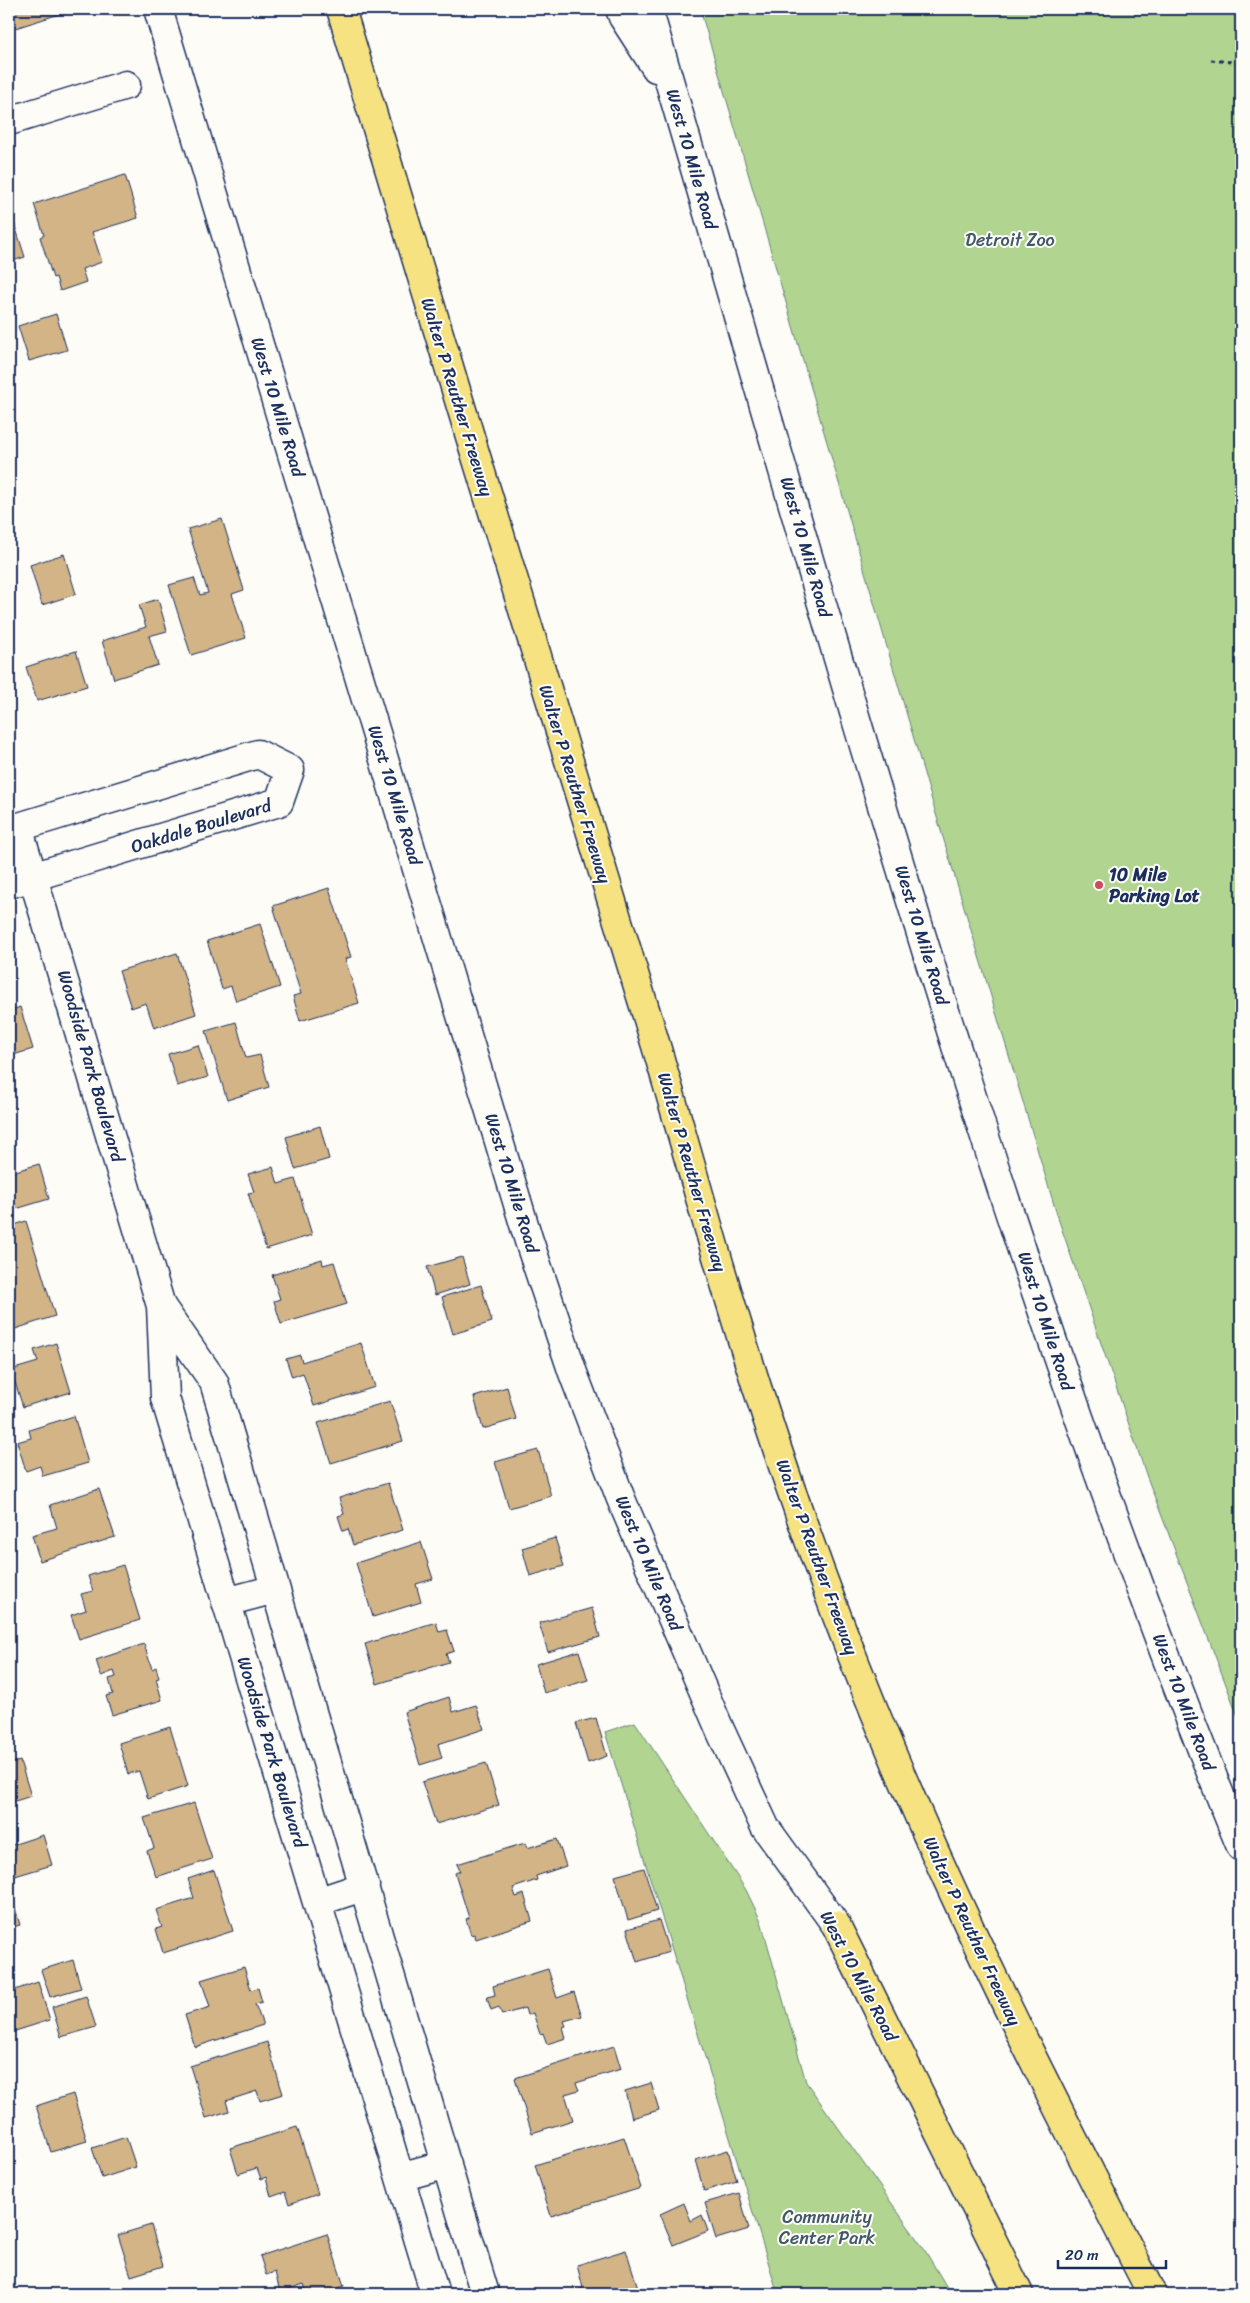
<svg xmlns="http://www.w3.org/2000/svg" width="1250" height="2303" font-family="Sriracha,sans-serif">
  <rect width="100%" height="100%" fill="#fdfcf7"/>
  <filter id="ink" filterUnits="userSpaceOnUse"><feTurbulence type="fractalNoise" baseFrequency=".02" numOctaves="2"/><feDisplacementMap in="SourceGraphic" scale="10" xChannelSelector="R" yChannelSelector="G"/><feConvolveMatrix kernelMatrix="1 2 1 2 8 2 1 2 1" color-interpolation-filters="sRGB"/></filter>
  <g filter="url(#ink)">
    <path fill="#b1d590" stroke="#668277" d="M700,9H1241V1724L1147,1477L1058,1218L933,804Z
      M635,1722L746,1890L761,1921L806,2082L924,2249L951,2294H778L605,1732Z"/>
    <path fill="#d2b486" stroke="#1b2f5e" d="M9,9H68L69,11L9,30Z
      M125,175L138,218L92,232L102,262L82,269L86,282L60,291L56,277L53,278L40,237L44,235L34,204Z
      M10,210L25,257L9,262V211Z
      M56,314L67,350L29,361L18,326Z
      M222,519L244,590L232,594L246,638L191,655L169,585L194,578L200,595L208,593L188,529Z
      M64,554L76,594L42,605L30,565Z
      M158,599L167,631L149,636L158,665L114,679L102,641L146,627L139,605Z
      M76,651L87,686L37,701L26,667Z
      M329,888L351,957L345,959L359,1003L300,1021L293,996L301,994L273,906Z
      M260,924L280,987L236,1001L231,986L222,989L207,941Z
      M177,953L196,1014L154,1028L146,1003L131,1008L119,971Z
      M20,1007L33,1049L10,1056L15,1071L9,1072V1011Z
      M236,1022L246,1058L260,1055L269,1087L227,1100L206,1031Z
      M198,1045L208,1077L177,1086L168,1054Z
      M320,1126L329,1159L295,1169L286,1137Z
      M39,1164L49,1199L9,1211V1173Z
      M273,1167L278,1184L295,1179L312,1235L266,1249L248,1193L254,1192L248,1174Z
      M26,1221L55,1316L9,1331V1227Z
      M462,1257L470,1284L435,1295L427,1267Z
      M322,1259L323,1265L334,1262L347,1304L281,1324L274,1301L280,1299L272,1275Z
      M481,1285L492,1322L453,1334L442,1297Z
      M56,1343L71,1392L23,1407L11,1370L38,1362L34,1350Z
      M361,1343L375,1387L314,1406L303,1373L292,1377L286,1359L300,1355L302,1362Z
      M507,1387L516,1419L483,1429L474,1397Z
      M390,1401L403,1441L331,1463L318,1423Z
      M74,1416L88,1463L43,1476L40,1466L26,1471L17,1442L31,1438L29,1430Z
      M538,1450L551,1496L509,1508L495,1462Z
      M388,1483L403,1530L353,1545L348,1529L343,1531L338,1516L344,1514L339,1498Z
      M99,1489L115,1537L40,1561L32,1535L57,1528L50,1505Z
      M555,1538L564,1566L530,1576L522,1548Z
      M421,1542L433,1579L416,1584L421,1602L373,1617L356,1563Z
      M123,1565L140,1620L79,1639L71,1615L86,1610L81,1594L93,1591L88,1576Z
      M592,1608L600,1637L548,1652L539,1623Z
      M436,1622L439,1632L447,1630L454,1651L446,1654L449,1662L377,1684L365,1644Z
      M144,1644L152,1669L156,1667L159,1678L156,1679L162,1700L112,1715L106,1696L113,1694L109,1679L116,1677L114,1671L101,1676L96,1660Z
      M579,1651L588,1680L544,1693L536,1664Z
      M449,1697L453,1712L476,1705L484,1729L438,1744L442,1758L420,1765L404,1712Z
      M596,1718L607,1756L588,1763L576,1723Z
      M170,1727L188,1786L148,1799L139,1771L128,1774L119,1743Z
      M20,1761L31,1796L9,1803V1764Z
      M486,1763L499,1805L436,1824L422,1782Z
      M194,1803L212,1859L156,1877L147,1851L154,1848L144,1818Z
      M43,1835L52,1865L15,1876L9,1857V1846Z
      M557,1839L566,1866L536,1876L537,1880L513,1888L516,1897L524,1894L532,1921L476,1939L474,1934L471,1935L466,1919L469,1918L455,1873L460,1871L457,1864L525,1843L527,1848Z
      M644,1868L657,1911L628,1920L615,1876Z
      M214,1870L233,1931L163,1953L156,1929L162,1927L156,1910L194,1898L188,1879Z
      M9,1887L20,1925L9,1928Z
      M659,1920L669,1952L637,1962L627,1929Z
      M73,1960L81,1988L50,1997L41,1970Z
      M244,1967L251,1990L258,1988L262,2002L255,2004L263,2025L195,2047L185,2015L210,2007L201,1980Z
      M548,1969L557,1998L574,1992L582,2016L564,2021L566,2026L563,2027L566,2038L547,2044L543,2033L540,2034L533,2013L527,2015L525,2008L502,2015L499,2007L491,2010L487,1997L495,1995L493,1986Z
      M38,1982L50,2020L12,2032L9,2021V1992Z
      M86,1996L96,2027L61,2037L52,2007Z
      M267,2042L283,2094L260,2101L257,2091L226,2101L229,2111L206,2118L190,2066Z
      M614,2046L621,2069L576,2083L579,2090L565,2094L573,2120L532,2133L515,2078Z
      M651,2083L659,2110L632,2118L625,2091Z
      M73,2094L87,2141L51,2152L36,2106Z
      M297,2127L318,2194L289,2204L285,2192L271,2197L266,2177L261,2179L257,2168L238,2174L230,2148Z
      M126,2137L136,2167L102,2178L92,2148Z
      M624,2137L641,2188L551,2216L535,2165Z
      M728,2150L737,2181L704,2191L695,2160Z
      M739,2193L749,2229L716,2239L705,2203Z
      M684,2203L691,2221L702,2215L708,2231L673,2245L660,2214Z
      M151,2225L163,2266L131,2276L118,2235Z
      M327,2234L344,2286L319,2294H307L304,2284L280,2292L275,2272L266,2275L260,2256Z
      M626,2250L640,2294H580L579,2290L583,2288L577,2265Z"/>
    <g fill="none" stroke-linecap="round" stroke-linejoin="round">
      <g stroke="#1b2f5e" stroke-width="31">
        <path id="minor" d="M9,121L126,85
          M18,827L161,1306L165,1398L435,2294
          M9,830L258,754L290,770L279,802L9,884
          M161,1306L214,1382L485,2294
          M226,1602L275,1589
          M317,1902L365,1886
          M400,2177L447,2164"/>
      </g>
      <g stroke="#1b2f5e" stroke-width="31">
        <path id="secondary" d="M158,9L529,1241L573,1373L621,1499L721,1732L765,1827L836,1925
          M620,9L623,17L656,68
          M648,9C831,626 997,1251 1241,1847"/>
      </g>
      <g stroke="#1b2f5e" stroke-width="31">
        <path id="primary" d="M836,1925L1019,2294"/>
      </g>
      <g stroke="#1b2f5e" stroke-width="31">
        <path id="motorway" d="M341,9C439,336 539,664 639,990C672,1095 700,1202 732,1307C773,1443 820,1578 874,1710C955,1910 1054,2102 1152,2294"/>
      </g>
      <path stroke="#1b2f5e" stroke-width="3" stroke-dasharray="4 4" stroke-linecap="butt" d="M1211,60L1241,63"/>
      <use href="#minor" stroke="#fdfcf7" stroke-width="28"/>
      <use href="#secondary" stroke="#fdfcf7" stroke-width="28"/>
      <use href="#primary" stroke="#f6e281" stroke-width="28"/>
      <use href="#motorway" stroke="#f6e281" stroke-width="28"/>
    </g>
  </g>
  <circle fill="#d1495b" stroke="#fdfcf7" stroke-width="2" cx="1099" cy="885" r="5"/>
  <g text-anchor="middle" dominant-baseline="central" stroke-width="4" stroke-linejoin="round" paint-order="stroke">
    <g font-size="18" fill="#1b2f5e" stroke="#fdfcf7">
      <text transform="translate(692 159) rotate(74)">West 10 Mile Road</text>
      <text transform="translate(457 397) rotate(73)">Walter P Reuther Freeway</text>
      <text transform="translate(278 407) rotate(73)">West 10 Mile Road</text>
      <text transform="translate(806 547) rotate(74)">West 10 Mile Road</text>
      <text transform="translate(575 784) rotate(73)">Walter P Reuther Freeway</text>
      <text transform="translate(395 795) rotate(73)">West 10 Mile Road</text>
      <text transform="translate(201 826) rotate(-17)">Oakdale Boulevard</text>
      <text transform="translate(922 935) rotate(73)">West 10 Mile Road</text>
      <text transform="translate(91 1066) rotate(74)">Woodside Park Boulevard</text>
      <text transform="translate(692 1172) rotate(74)">Walter P Reuther Freeway</text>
      <text transform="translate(512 1183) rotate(73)">West 10 Mile Road</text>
      <text transform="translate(1046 1321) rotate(72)">West 10 Mile Road</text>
      <text transform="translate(817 1557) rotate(70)">Walter P Reuther Freeway</text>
      <text transform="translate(649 1563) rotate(67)">West 10 Mile Road</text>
      <text transform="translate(1184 1702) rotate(69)">West 10 Mile Road</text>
      <text transform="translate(272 1752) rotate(73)">Woodside Park Boulevard</text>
      <text transform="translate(972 1931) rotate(65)">Walter P Reuther Freeway</text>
      <text transform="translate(859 1976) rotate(62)">West 10 Mile Road</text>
    </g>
    <g font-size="18" fill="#40586a" stroke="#fdfcf7">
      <text x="1010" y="240">Detroit Zoo</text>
      <text x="827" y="2217">Community<tspan x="827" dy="21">Center Park</tspan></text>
    </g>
    <g font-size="18" font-weight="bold" fill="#1b2f5e" stroke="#fdfcf7" text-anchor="start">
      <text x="1109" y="875">10 Mile<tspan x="1109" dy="21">Parking Lot</tspan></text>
    </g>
  </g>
  <rect width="1250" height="2303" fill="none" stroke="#fdfcf7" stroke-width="30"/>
  <rect x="15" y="15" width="1220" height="2273" fill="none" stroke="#1b2f5e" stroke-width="2" filter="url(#ink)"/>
  <path d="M1058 2260v8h108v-8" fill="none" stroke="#1b2f5e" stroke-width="2.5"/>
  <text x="1065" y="2260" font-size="15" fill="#1b2f5e" stroke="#fdfcf7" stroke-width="4" paint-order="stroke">20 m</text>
</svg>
